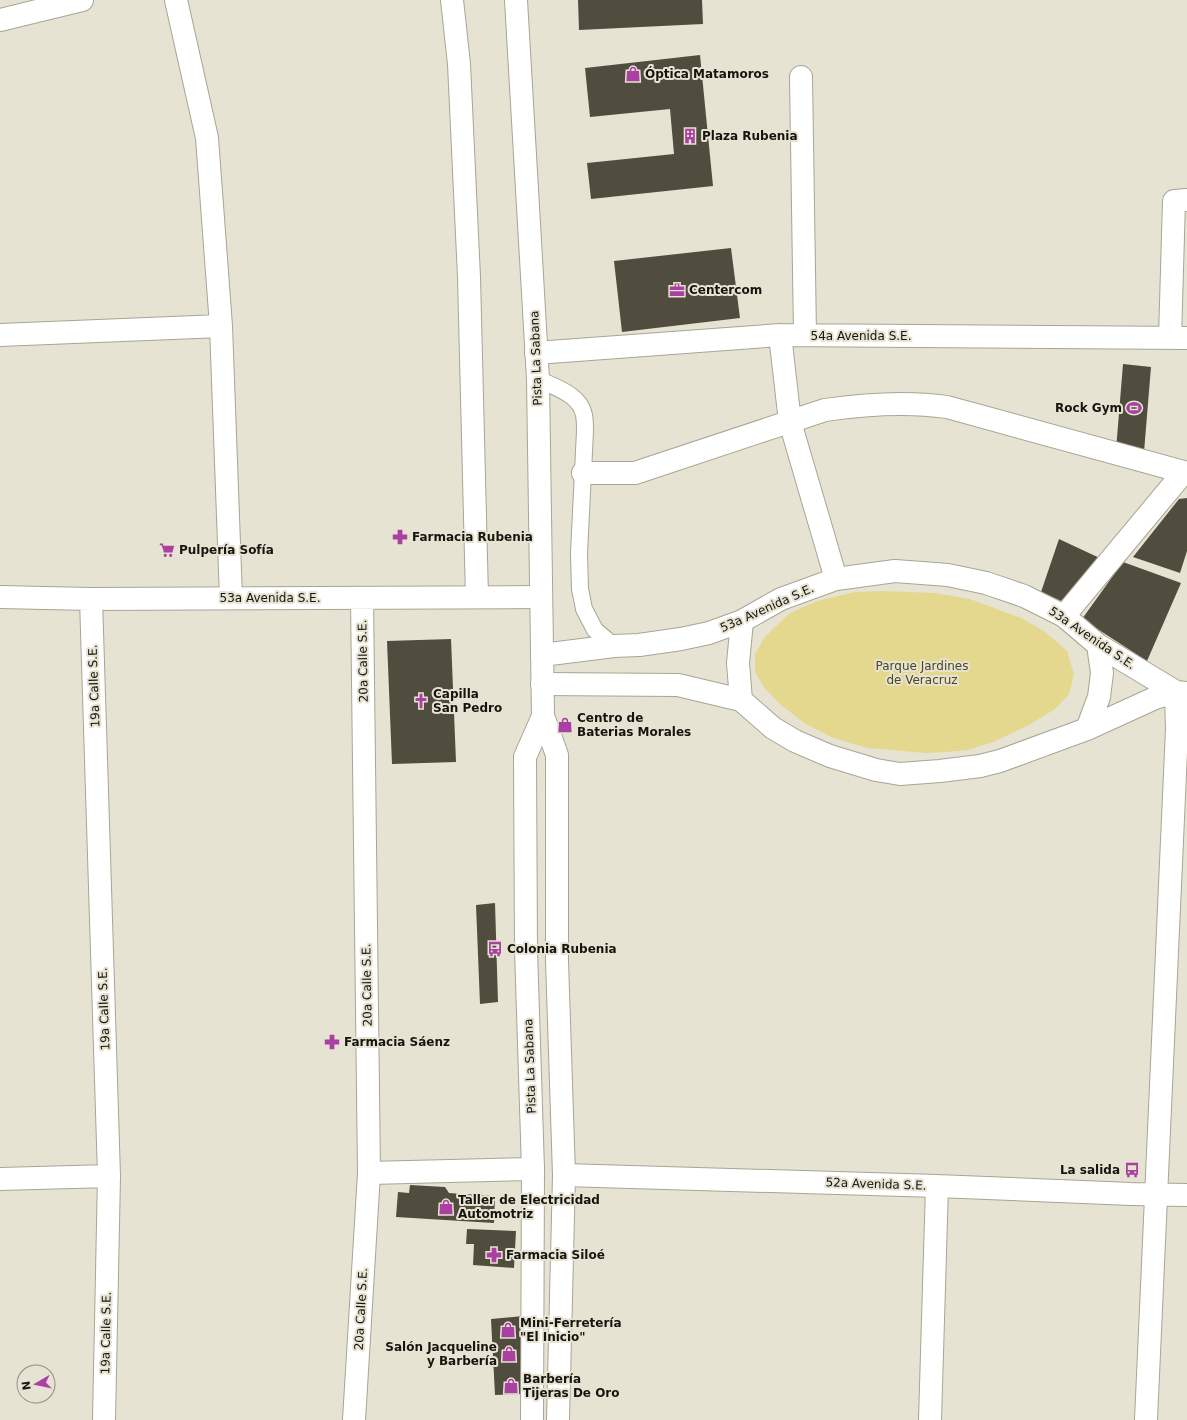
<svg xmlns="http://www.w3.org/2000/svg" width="1187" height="1420" font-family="'DejaVu Sans',sans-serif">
  <rect width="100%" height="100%" fill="#e6e3d2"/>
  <path fill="#e4d78e" d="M881,591L935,593L970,599L1021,618L1044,631L1067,651L1074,674L1069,694L1055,709L1029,725L993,742L968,750L946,752L925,753L868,748L833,738L804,723L780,704L763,686L755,672V654L764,638L772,630L789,614L803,607L821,600L855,592Z"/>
  <path fill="#504d3f" d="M578,0H702L703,24L579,30Z
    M700,55L713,186L591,199L587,163L674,154L670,109L590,117L585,68Z
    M731,248L740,318L622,332L614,261Z
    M1123,364L1151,367L1144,452L1116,450Z
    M1187,498V551L1180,573L1133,557L1179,499Z
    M1059,539L1106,561L1068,604L1041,592Z
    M1123,562L1181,583L1147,661L1082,619Z
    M451,639L456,762L392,764L387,641Z
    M495,903L498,1002L480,1004L476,905Z
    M410,1185L445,1187L449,1193L495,1196L494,1223L396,1217L398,1192L409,1193Z
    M467,1229L516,1231L514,1268L473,1265L474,1244H466Z
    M523,1316L527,1394L495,1395L491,1319Z"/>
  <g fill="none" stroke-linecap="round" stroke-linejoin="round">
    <g stroke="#a8a595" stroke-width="18">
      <path id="lane" d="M538,379C554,387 580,394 584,415C585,420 585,426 585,431L579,553L580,589L584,609L595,630L614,646"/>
    </g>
    <g stroke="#a8a595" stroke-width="24">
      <path id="street" d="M176,0L207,138L221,326L231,598
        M452,0L459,64L469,277L477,597
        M0,20L82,0
        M801,77L805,335
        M0,335L221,326
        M780,335L790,422L836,579
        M1170,338L1174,201L1187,200
        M536,353L780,335L1187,338
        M583,473H635L825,410C866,404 906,401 947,407L1187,473
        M0,597L91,599L541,597
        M91,599L109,1176L104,1420
        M1064,616L1183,473
        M369,1173L533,1169
        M564,1175L937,1186L1131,1194L1187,1195
        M0,1179L109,1176
        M354,1420L369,1173L362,598
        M930,1420L937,1186
        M1146,1420L1177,729L1176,692"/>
    </g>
    <g stroke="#a8a595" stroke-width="24">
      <path id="secondary" d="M542,655L614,646L639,645L681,639L709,633L742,621L781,599L836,579L895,571L948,575L986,583L1024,596L1064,616L1098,645L1176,692
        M542,684L678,685L741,700L773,728L795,741L830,756L876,770L900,774L940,771L980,766L1000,761L1087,729L1155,698L1176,692L1187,693
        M741,700L738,663L742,621
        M1087,729L1099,697L1102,673L1098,645"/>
    </g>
    <g stroke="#a8a595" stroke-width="24">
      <path id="primary" d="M516,0L538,379L543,716L557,755V961L564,1175L558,1420
        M532,1420L533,1169L526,950L525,757L543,716"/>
    </g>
    <use href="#lane" stroke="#fff" stroke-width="16"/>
    <use href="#street" stroke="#fff" stroke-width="22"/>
    <use href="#secondary" stroke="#fff" stroke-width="22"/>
    <use href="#primary" stroke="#fff" stroke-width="22"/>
  </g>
  <defs>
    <g id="shop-bare" transform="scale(1.2)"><path d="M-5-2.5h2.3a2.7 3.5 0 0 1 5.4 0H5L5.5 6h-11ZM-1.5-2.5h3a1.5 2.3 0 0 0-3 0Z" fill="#aa40a1" stroke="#e6e3d2" stroke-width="2.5" paint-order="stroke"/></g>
    <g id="building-bare" transform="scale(1.2)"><path d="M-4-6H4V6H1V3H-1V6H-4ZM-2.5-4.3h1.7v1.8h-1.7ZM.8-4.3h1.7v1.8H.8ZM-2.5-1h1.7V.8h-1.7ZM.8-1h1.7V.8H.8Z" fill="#aa40a1" stroke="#e6e3d2" stroke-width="2.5" paint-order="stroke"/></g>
    <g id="office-bare" transform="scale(1.2)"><path d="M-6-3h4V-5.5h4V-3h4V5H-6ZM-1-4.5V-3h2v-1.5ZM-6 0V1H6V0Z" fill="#aa40a1" stroke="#e6e3d2" stroke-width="2.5" paint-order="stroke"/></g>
    <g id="stadium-bare" transform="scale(1.2)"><path d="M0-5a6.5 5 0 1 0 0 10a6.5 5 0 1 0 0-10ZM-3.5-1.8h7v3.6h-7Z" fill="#aa40a1" stroke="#e6e3d2" stroke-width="2.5" paint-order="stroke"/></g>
    <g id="pharmacy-bare" transform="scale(1.2)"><path d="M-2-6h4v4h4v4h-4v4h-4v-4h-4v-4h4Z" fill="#aa40a1" stroke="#e6e3d2" stroke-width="2.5" paint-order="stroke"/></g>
    <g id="supermarket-bare" transform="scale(1.2)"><path d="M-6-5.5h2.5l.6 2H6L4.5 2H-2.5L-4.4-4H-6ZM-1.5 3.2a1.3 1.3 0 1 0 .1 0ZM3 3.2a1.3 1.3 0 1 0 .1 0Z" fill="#aa40a1" stroke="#e6e3d2" stroke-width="2.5" paint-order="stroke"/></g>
    <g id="church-bare" transform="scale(1.2)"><path d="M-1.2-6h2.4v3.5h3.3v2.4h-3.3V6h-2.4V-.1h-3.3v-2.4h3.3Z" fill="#aa40a1" stroke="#e6e3d2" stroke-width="2.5" paint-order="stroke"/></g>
    <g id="bus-bare" transform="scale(1.2)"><path d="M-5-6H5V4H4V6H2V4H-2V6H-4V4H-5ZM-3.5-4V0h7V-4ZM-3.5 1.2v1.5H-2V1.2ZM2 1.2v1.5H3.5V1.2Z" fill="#aa40a1" stroke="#e6e3d2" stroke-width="2.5" paint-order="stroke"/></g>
  </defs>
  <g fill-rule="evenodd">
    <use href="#shop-bare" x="633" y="74"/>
    <use href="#building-bare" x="690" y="136"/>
    <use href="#office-bare" x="677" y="290"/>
    <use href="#stadium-bare" x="1134" y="408"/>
    <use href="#pharmacy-bare" x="400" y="537"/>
    <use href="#supermarket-bare" x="167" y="550"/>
    <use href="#church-bare" x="421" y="701"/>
    <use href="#shop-bare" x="565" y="725"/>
    <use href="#bus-bare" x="495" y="949"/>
    <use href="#pharmacy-bare" x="332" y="1042"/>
    <use href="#bus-bare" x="1132" y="1170"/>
    <use href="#shop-bare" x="446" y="1207"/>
    <use href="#pharmacy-bare" x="494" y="1255"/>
    <use href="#shop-bare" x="508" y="1330"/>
    <use href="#shop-bare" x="509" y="1354"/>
    <use href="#shop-bare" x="511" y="1386"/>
  </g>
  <g text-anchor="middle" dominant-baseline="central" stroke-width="4" stroke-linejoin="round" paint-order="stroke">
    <g font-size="12" font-weight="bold" fill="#15140e" stroke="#e6e3d2" text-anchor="start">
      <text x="645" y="74">Óptica Matamoros</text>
      <text x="702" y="136">Plaza Rubenia</text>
      <text x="689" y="290">Centercom</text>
      <text x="1122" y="408" text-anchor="end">Rock Gym</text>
      <text x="412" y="537">Farmacia Rubenia</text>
      <text x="179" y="550">Pulpería Sofía</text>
      <text x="433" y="694">Capilla<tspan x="433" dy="14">San Pedro</tspan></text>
      <text x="577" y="718">Centro de<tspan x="577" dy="14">Baterias Morales</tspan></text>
      <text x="507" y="949">Colonia Rubenia</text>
      <text x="344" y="1042">Farmacia Sáenz</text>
      <text x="1120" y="1170" text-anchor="end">La salida</text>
      <text x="458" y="1200">Taller de Electricidad<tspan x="458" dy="14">Automotriz</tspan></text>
      <text x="506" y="1255">Farmacia Siloé</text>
      <text x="520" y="1323">Mini-Ferretería<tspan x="520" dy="14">"El Inicio"</tspan></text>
      <text x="497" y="1347" text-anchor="end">Salón Jacqueline<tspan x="497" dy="14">y Barbería</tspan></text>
      <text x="523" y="1379">Barbería<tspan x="523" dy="14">Tijeras De Oro</tspan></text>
    </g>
    <g font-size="12" fill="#15140e" stroke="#e6e3d2">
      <text x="861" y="336">54a Avenida S.E.</text>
      <text transform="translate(536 358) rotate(-92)">Pista La Sabana</text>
      <text x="270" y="598">53a Avenida S.E.</text>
      <text transform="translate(767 608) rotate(-24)">53a Avenida S.E.</text>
      <text transform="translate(1092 638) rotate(34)">53a Avenida S.E.</text>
      <text transform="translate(363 661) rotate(-91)">20a Calle S.E.</text>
      <text transform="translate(94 686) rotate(-92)">19a Calle S.E.</text>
      <text transform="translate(367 985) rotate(-91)">20a Calle S.E.</text>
      <text transform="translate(104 1009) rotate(-92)">19a Calle S.E.</text>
      <text transform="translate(530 1066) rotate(-92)">Pista La Sabana</text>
      <text transform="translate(876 1184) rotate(2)">52a Avenida S.E.</text>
      <text transform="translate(361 1309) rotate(-87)">20a Calle S.E.</text>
      <text transform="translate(106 1333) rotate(-89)">19a Calle S.E.</text>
    </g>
    <g font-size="12" fill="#4d471f" stroke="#e6e3d2">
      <text x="922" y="666">Parque Jardines<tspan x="922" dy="14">de Veracruz</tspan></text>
    </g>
  </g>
  <g transform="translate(36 1384) rotate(261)"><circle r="19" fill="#e6e3d2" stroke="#929084"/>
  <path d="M0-3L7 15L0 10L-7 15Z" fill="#aa40a1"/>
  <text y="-6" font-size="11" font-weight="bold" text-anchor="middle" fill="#15140e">N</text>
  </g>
</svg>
